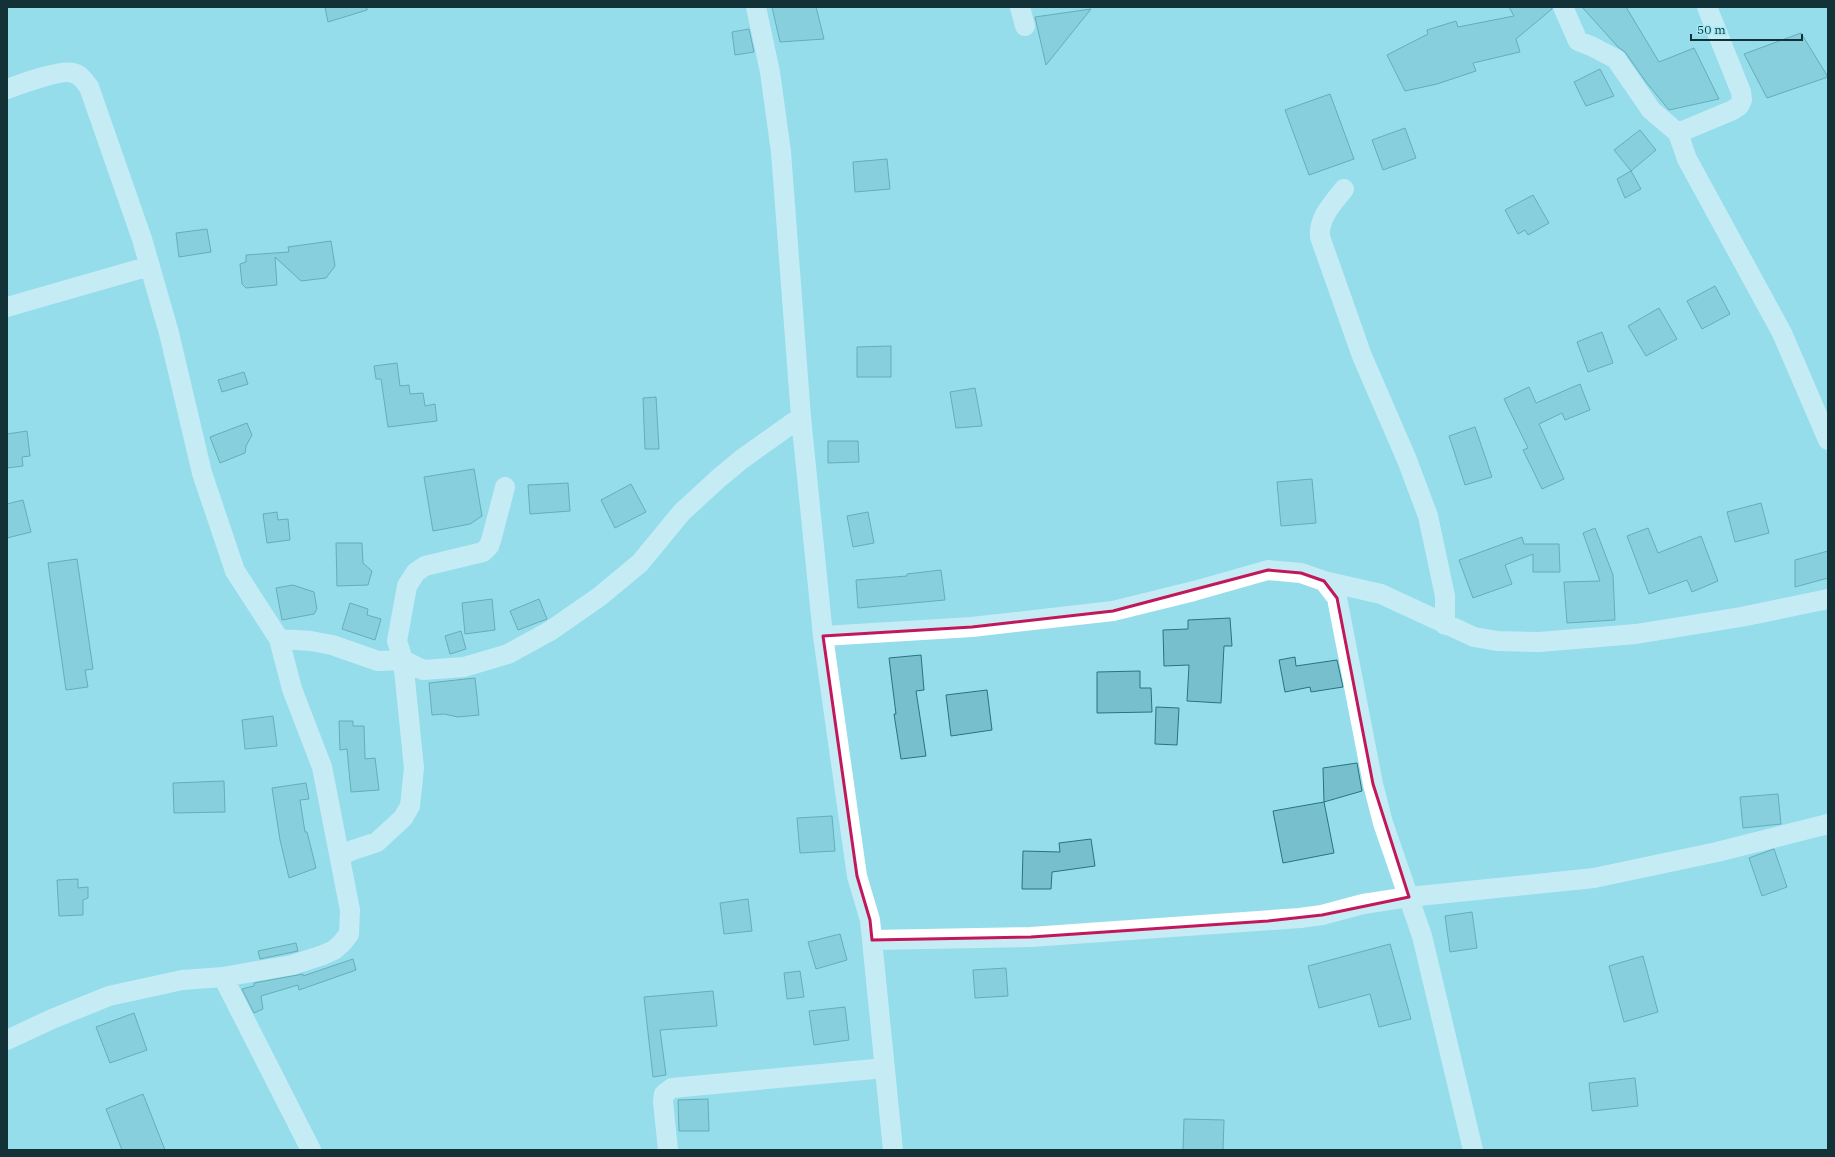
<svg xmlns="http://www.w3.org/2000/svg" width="1835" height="1157" font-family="'IBM Plex Serif',serif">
  <rect width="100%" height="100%" fill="#95ddeb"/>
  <path fill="#78bfcd" stroke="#297380" d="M325,7H367V10L328,22Z
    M772,7H816L824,39L780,42Z
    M1509,7H1552V9L1516,39L1520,52L1473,63L1476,71L1437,84L1405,91L1387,55L1428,34L1427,30L1456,21L1458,27L1514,16Z
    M1582,7H1626L1659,62L1694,48L1719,99L1669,110L1646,82L1625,52L1618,47Z
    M1091,9L1046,65L1035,17Z
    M749,29L754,52L735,55L732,32Z
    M1801,33L1828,77L1767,98L1744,54Z
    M1600,69L1614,96L1586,106L1574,82Z
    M1330,94L1354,159L1309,175L1285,110Z
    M1405,128L1416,158L1383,170L1372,140Z
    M1640,130L1656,150L1631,171L1614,150Z
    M887,159L890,189L855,192L853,162Z
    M1631,171L1641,189L1625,198L1617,179Z
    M1533,195L1549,223L1528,235L1525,230L1518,234L1505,210Z
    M207,229L211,252L179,257L176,233Z
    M331,241L335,266L326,278L301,281L275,257L277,285L246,288L242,284L240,264L246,262V255L289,252L288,247Z
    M1715,286L1730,314L1702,329L1687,301Z
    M1659,308L1677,339L1646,356L1628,326Z
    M1602,332L1613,363L1588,372L1577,342Z
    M891,346V377H857V347Z
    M397,363L400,386L409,385L410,394L423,393L425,406L435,404L437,421L388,427L381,379H376L374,366Z
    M244,372L248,384L222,392L218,380Z
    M1580,384L1590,410L1565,420L1562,413L1539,424L1564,479L1542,489L1523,450L1528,448L1504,399L1529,387L1536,403Z
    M975,388L982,426L956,428L950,392Z
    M656,397L659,449H645L643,398Z
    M247,423L252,435L246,446L245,453L220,463L210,437Z
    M1475,427L1492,477L1465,485L1449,436Z
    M27,431L30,456L22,457L23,466L7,468V434Z
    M828,441H858L859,462L828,463Z
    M474,469L482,516L470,524L433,531L424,477Z
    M1312,479L1316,523L1281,526L1277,482Z
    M568,483L570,511L530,514L528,485Z
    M631,484L646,512L615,528L601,500Z
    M23,500L31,532L7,538V504Z
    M1761,503L1769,533L1735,542L1727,512Z
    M277,512L278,520L288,519L290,540L267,543L263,514Z
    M868,512L874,543L853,547L847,516Z
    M1595,528L1613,575L1615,620L1567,623L1564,582L1600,581L1583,533Z
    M1648,528L1658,553L1701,536L1718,581L1692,592L1687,580L1649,594L1627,536Z
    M1522,537L1524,544H1559L1560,572H1533V554L1505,565L1512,584L1473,598L1459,560Z
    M336,543H362L363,563L372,571L368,585L337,586Z
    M1828,551V578L1795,587V560Z
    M77,559L93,669L85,670L88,687L66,690L48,563Z
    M941,570L945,600L858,608L856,580L907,576V574Z
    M293,585L314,592L317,609L314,614L282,620L276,588Z
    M492,599L495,630L465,634L462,603Z
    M539,599L547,619L518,630L510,611Z
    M350,603L368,609L367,615L381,619L375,640L342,629Z
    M1230,618L1232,646H1224L1221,703L1187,701L1189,665L1164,666L1163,630L1188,629V620Z
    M461,631L466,649L450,654L445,636Z
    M921,655L924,690L916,691L926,756L901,759L894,714H896L889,658Z
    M1295,657L1296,666L1337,660L1343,687L1311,692L1310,687L1285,692L1279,660Z
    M1140,671V688H1151L1152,712L1097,713V672Z
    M475,678L479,715L458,717L444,714L432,715L429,683Z
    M987,690L992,730L951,736L946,695Z
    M1156,707L1179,708L1177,745L1155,744Z
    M273,716L277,746L245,749L242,720Z
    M339,721H353V726H364L365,759L375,758L379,790L351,792L347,749L340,750Z
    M1357,763L1362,791L1324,802L1323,768Z
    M224,781L225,812L174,813L173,783Z
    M306,783L309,799L300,800L305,832H307L316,868L289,878L280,840L272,788Z
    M1778,794L1781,824L1743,828L1740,797Z
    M1324,802L1334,853L1283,863L1273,811Z
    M832,816L835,851L800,853L797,818Z
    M1091,839L1095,866L1052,872L1051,889H1022L1023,851L1060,852L1059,843Z
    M1774,849L1787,887L1762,896L1749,858Z
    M78,879V888L88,887V898L83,900V915L59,916L57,880Z
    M748,899L752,931L724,934L720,903Z
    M1472,912L1477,948L1450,952L1445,916Z
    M840,934L847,960L816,969L808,942Z
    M296,943L298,951L260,959L258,951Z
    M1390,944L1411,1019L1379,1027L1370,994L1319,1008L1308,966Z
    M1643,956L1658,1012L1624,1022L1609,966Z
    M353,959L356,970L299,990L298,985L261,996L263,1009L254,1013L242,989L254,986V983L303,974V976Z
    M1006,968L1008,996L975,998L973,970Z
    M800,971L804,997L787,999L784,973Z
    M713,991L717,1026L660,1030L666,1075L653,1077L644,997Z
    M845,1007L849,1040L814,1045L809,1011Z
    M134,1013L147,1050L110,1063L96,1027Z
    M1635,1078L1638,1106L1592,1111L1589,1083Z
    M143,1094L165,1150H122L106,1109Z
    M708,1099L709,1131H679L678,1100Z
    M1184,1119L1224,1120L1223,1150H1183Z"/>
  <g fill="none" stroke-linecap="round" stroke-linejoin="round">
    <path stroke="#fff" stroke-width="20" d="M756,7L770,72L781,152L801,417L823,636L857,876L870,920L893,1150
      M1020,7L1025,26
      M1563,7L1578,41L1591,46L1616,59L1651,110L1678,133L1687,159L1782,333L1828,440
      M7,89C21,84 62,69 73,73C81,75 85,82 89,87L142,239L169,333L202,473L235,571L279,639L292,689L322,767L350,910L349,934L342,943L334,950L323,955L292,965L223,977L182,980L109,996L52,1019L7,1040
      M1678,133L1733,110L1739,106L1742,100L1741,92L1707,7
      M1344,189C1333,203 1318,218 1320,237L1362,356L1407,460L1428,516L1445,596V625
      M7,307L150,266
      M1324,581L1381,594L1474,637L1497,641L1539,642L1636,634L1741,617L1828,599
      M823,636L972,627L1113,611L1194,591L1268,570L1301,573L1324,581L1337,598L1373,784L1383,823L1422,936L1473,1150
      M279,639L311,641L332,645L378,661L403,660L423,670L464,667L508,654L550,631L599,597L640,563L682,512L719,478L742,459L801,417
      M340,856L353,850L377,842L403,818L410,806L414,768L403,660L397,641L407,586L416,572L425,566L483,552L489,546L492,537L505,487
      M872,940L1031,937L1300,918L1322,915L1363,904L1409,897L1594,878L1717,852L1828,824
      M223,977L311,1150
      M668,1150L663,1101L664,1094L672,1088L885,1068"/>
  </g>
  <path d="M0 0H1835V1157H0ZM1268,570L1301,573L1324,581L1337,598L1373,784L1409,897L1322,915L1268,921L1031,937L872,940L870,920L857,876L823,636L972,627L1113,611Z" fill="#95ddeb" fill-opacity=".55" fill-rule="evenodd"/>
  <path fill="none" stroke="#c2185b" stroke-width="3" stroke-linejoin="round" d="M1268,570L1301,573L1324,581L1337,598L1373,784L1409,897L1322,915L1268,921L1031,937L872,940L870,920L857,876L823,636L972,627L1113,611Z"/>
  <rect width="1835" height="1157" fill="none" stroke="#133237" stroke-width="16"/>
  <path d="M1691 34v6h111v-6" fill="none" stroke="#133237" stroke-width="2"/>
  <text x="1697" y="34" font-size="12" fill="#133237" stroke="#a2eaf8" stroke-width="3" paint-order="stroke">50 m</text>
</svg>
